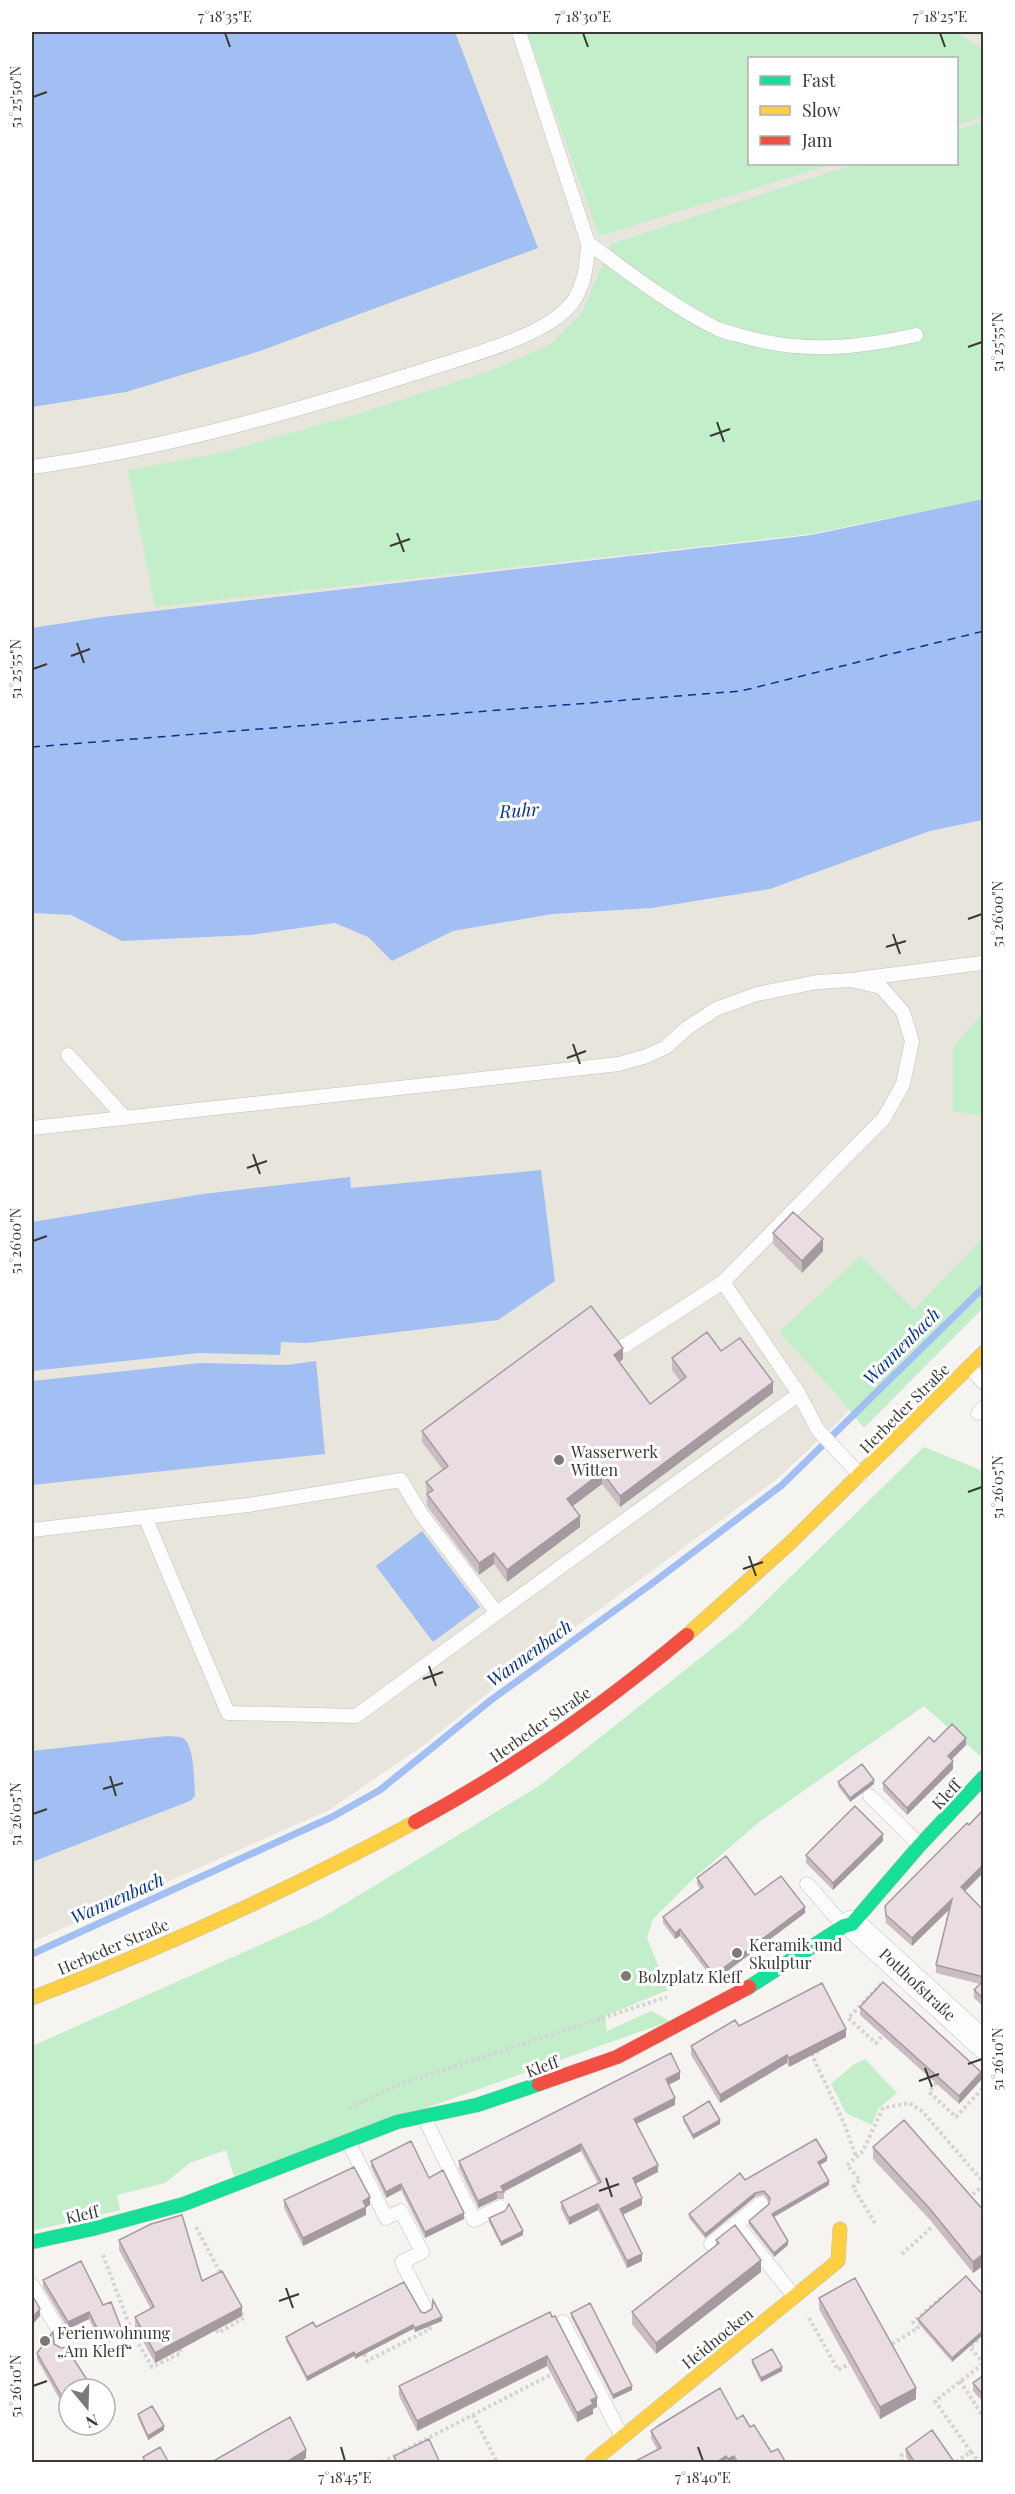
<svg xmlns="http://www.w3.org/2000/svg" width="1015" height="2494" font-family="'Playfair Display',serif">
  <rect width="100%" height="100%" fill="#f5f4f0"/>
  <path fill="#e7e5dc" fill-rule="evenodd" d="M32,32H983V499L810,534L102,617L32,628ZM750,58H956V164H750Z
    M983,820V1273L833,1427L777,1479L514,1672L424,1745L329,1810L32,1942V913L71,915L122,941L251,935L335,923L368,937L392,960L453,931L553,914L652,908L770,889L930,831Z"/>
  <path fill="#c2eeca" d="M527,32H956L983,50V117L957,125L956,58H750V164H833L599,236Z
    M983,122V499L810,534L155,607L128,470L221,453L354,415L487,372L550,345L582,313L611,244L855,164H956L957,130Z
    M983,1013V1116L953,1111V1047Z
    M983,1238V1308L864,1428L833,1390L779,1332L861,1256L914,1310Z
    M924,1447L983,1471V1753L980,1756L924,1706L759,1822L692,1880L653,1919L647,1938L668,1990L605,2016L607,2031L651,2011L670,2021L234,2176L226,2150L190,2163L165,2183L117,2195L120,2210L32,2231V2046L323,1917L539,1786L739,1627Z
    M865,2059L897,2093L878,2109L872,2125L846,2113L831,2084L853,2065Z"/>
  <path fill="#a2bff4" d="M32,32H455L538,248L260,351L126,392L32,407Z
    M983,499V820L930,831L770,889L652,908L553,914L453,931L392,961L368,937L335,923L251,935L122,941L71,915L32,913V628L102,617L811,535Z
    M541,1170L555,1281L498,1320L306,1343L281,1342L280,1355L199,1353L32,1371V1222L203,1194L350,1177L351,1188Z
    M316,1361L325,1454L32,1485V1381L200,1363L287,1365Z
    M422,1531L480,1607L433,1642L376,1566Z
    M168,1736C173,1737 179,1736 183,1738C195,1746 194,1783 195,1796L190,1801L32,1862V1751Z"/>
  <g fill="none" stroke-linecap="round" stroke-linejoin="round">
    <path stroke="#a2bff4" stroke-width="7" d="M32,1954L332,1817L380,1790L491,1700L650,1585L782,1485L984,1287"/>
    <path stroke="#08338a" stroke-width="1.5" stroke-dasharray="8 6" stroke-linecap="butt" d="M32,747L741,691L984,631"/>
    <g stroke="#bfbfbc" stroke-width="15">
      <path id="lane" d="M588,243C630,273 671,306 718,329C727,333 739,335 749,338C806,353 859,348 916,335
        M32,467C168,448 297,411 428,369C467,356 547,336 572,303C585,285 587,264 588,243L519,32
        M858,979L981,963
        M68,1055L125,1118
        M32,1128L619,1064L647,1056L666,1047L687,1028L716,1009L757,994L817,982L851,980L881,987L903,1012L912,1041L903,1084L884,1118L723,1282L799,1394L818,1430L860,1475
        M624,1346L723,1282
        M969,1367L984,1383
        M978,1413L984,1407
        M145,1517L228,1713L356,1716L497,1613
        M32,1530L248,1505L401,1480L422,1515L497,1613L799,1394
        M870,1796L920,1845
        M807,1884L844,1926
        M424,2117L474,2220L500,2207
        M348,2141L386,2218L401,2211L422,2252L402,2262L425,2308
        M761,2204L736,2224L794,2296
        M711,2244L729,2229
        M32,2285L66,2343L61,2346
        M563,2322L622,2437"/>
    </g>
    <g stroke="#bfbfbc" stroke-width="28">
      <path id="street" d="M852,1924L984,2045"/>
    </g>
    <g stroke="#bfbfbc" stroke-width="15">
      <path id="fast" d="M749,1987L844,1926L852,1924L920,1845L984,1777
        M32,2242L92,2229L184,2204L397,2122L477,2105L539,2084"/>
    </g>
    <g stroke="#bfbfbc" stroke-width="15">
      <path id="slow" d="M687,1635L788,1545L984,1352
        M32,1998C163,1948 291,1889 415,1822
        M592,2462L838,2261L840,2229"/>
    </g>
    <g stroke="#bfbfbc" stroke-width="15">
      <path id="jam" d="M415,1822C512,1770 602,1706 687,1635
        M539,2084L617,2057L749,1987"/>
    </g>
    <path stroke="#d4d4d2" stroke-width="4" stroke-dasharray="3 3" stroke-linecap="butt" d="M881,1984L848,2018L876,2043L883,2035
      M819,2051L812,2055L844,2123L856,2157
      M936,2083L929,2092L956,2117L984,2087
      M348,2108L400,2084L667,1997
      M984,2144L982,2147L984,2148
      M968,2198L984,2185
      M875,2223L853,2187L860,2180L847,2165L863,2151L883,2108L909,2103L922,2111L984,2183
      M196,2227L222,2276
      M902,2254L933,2226
      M103,2255L132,2332L152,2367L181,2353L180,2350
      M809,2318L838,2370L851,2363
      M217,2330L218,2333L244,2318L239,2309
      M978,2340L970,2347L983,2363
      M887,2347L918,2328L913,2322L941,2298
      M364,2354L367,2361L430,2329L428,2325
      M960,2381L984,2418
      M473,2415L497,2462
      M403,2451L554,2373
      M971,2452L935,2401L984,2363
      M382,2462L397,2455
      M902,2462L901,2456L908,2451
      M956,2462L971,2452L979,2462"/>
    <use href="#lane" stroke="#fefdfd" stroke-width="14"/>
    <use href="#street" stroke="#fefdfd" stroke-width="27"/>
    <use href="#fast" stroke="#16e098" stroke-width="14"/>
    <use href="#slow" stroke="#ffcf43" stroke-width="14"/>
    <use href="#jam" stroke="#f24e42" stroke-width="14"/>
  </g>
  <path fill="#c9bdc3" d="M773,1233L823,1251L802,1273L773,1244Z
    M721,1351L773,1393L620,1507L602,1484L573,1506L580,1527L507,1582L494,1564L479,1575L427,1506L426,1482L443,1470L422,1442V1431L623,1359L619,1362L650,1404L680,1381L672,1370V1358Z
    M934,1742L966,1745L952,1759L953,1769L907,1815L883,1790V1783Z
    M838,1782L874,1784L850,1802L838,1786Z
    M984,1809V1872L965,1891L984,1911V2007L974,1998V1990L980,1984L936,1973V1965L949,1909L912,1946L886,1923L885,1914V1906Z
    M883,1841L833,1890L806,1863V1855Z
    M697,1878L755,1895L805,1913L714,1981L680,1936L675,1939L663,1923V1917L700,1889L697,1884Z
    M860,2007L981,2080L959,2104L860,2015Z
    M739,2026L846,2037L789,2067L787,2063L720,2103L691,2055V2046Z
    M680,2079L669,2085L675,2105L637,2124L658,2172L635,2184L642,2205L623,2215L642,2261L627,2268L598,2210L569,2225L561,2209V2202L598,2183L581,2151L504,2192V2199H497L478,2208L459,2168V2161Z
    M683,2117L720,2124L693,2139L683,2121Z
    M873,2147L984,2211V2265L973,2273L930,2220L873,2159Z
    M371,2161L429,2178L464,2219L425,2238L401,2190L386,2198L371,2167Z
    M827,2161L820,2165L829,2185L774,2217L788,2245L774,2257L749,2225V2221L769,2204V2202L764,2195L755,2197L705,2238L689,2218V2214L745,2180Z
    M284,2200L370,2205L366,2207V2215L303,2246L284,2208Z
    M489,2218L523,2235L501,2246L489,2222Z
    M119,2240L242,2316L155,2363L135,2327V2317L151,2309L119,2250Z
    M716,2240L761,2272L656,2354L632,2324V2312L716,2245Z
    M43,2280L103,2305L122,2336L102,2345L89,2319L68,2329L43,2287Z
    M984,2296V2334L952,2362L918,2323V2319Z
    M819,2298L916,2399L880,2419L819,2309Z
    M421,2312L442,2321L415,2332L413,2329L355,2359L354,2356L307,2381L286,2341V2337L316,2327Z
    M550,2312L597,2407L593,2409V2414L577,2422L547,2366L417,2431L399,2396V2386Z
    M571,2313L632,2390L613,2399L571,2317Z
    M54,2344L69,2389L64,2407L37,2359V2353Z
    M752,2360L782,2371L761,2382L752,2364Z
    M984,2375V2403L973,2391V2383Z
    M138,2414L164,2430L148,2440L138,2418Z
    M737,2419L750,2427L771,2452L786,2463H632L657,2449L651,2438V2431Z
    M906,2449L955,2463H910L906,2457Z"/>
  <path fill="#a49a9f" d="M823,1239V1251L802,1273V1261Z
    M623,1348V1359L614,1366V1355Z
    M773,1382V1393L620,1507V1496Z
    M602,1472V1484L567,1510V1499Z
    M580,1516V1527L507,1582V1570Z
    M494,1553V1564L479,1575V1563Z
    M966,1738V1745L948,1763V1756Z
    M953,1761V1769L907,1815V1808Z
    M874,1780V1784L850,1802V1798Z
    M883,1834V1841L833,1890V1883Z
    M984,1864V1872L961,1895V1887Z
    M952,1899V1907L912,1946V1938Z
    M805,1907V1913L714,1981V1975Z
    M680,1929V1936L675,1939V1933Z
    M846,2029V2037L789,2067V2058Z
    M787,2055V2063L720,2103V2095Z
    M680,2072V2079L666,2086V2079Z
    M981,2072V2080L959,2104V2096Z
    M675,2098V2105L634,2125V2119Z
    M720,2120V2124L693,2139V2135Z
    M581,2144V2151L501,2193V2186Z
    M827,2157V2161L818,2166V2162Z
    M658,2165V2172L633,2185V2178Z
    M829,2181V2185L772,2218V2214Z
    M401,2184V2190L386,2198V2192Z
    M497,2192V2199L478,2208V2201Z
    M755,2193V2197L705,2238V2234Z
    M370,2197V2205L363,2209V2201Z
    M642,2198V2205L620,2216V2209Z
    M598,2204V2210L569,2225V2218Z
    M366,2207V2215L303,2246V2238Z
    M464,2213V2219L425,2238V2232Z
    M523,2231V2235L501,2246V2242Z
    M788,2241V2245L774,2257V2253Z
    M984,2253V2265L973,2273V2262Z
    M642,2254V2261L627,2268V2261Z
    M761,2260V2272L656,2354V2343Z
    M242,2307V2316L155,2363V2353Z
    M40,2309V2316L32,2325V2318Z
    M89,2312V2319L68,2329V2322Z
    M442,2317V2321L415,2332V2328Z
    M413,2325V2329L355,2359V2355Z
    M122,2330V2336L102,2345V2338Z
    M984,2330V2334L952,2362V2358Z
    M354,2352V2356L307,2381V2377Z
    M547,2356V2366L417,2431V2421Z
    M782,2367V2371L761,2382V2378Z
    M632,2386V2390L613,2399V2395Z
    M916,2388V2399L880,2419V2407Z
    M69,2397V2404L64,2407V2400Z
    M597,2397V2407L593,2409V2414L577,2422V2413L591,2400Z
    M164,2426V2430L148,2440V2436Z
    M306,2450V2458L299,2463H285Z
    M726,2456V2463H715Z
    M734,2456V2463H728V2459Z"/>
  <path fill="#eadce3" stroke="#a49a9f" stroke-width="1.5" d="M793,1212L823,1239L802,1261L773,1233Z
    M591,1306L623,1348L614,1355L650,1404L686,1377L672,1358L707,1332L721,1351L740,1338L773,1382L620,1496L602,1472L567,1499L580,1516L507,1570L494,1553L479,1563L427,1494L433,1490L426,1482L448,1466L422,1431Z
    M952,1724L966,1738L948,1756L953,1761L907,1808L883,1783L929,1737L934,1742Z
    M862,1764L874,1780L850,1798L838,1782Z
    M855,1806L883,1834L833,1883L806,1855Z
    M984,1809V1864L961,1887L984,1911V1945L983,1948L984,1949V1977L936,1965L952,1899L912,1938L886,1915L885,1906L967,1823L969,1825Z
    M726,1856L755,1895L781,1876L805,1907L714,1975L680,1929L675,1933L663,1917L703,1887L697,1878Z
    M984,1980V1999L974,1990Z
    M883,1982L981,2072L959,2096L860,2007Z
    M822,1983L846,2029L789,2058L787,2055L720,2095L691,2046L735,2020L739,2026Z
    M671,2053L680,2072L666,2079L675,2098L634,2119L658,2165L633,2178L642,2198L620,2209L642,2254L627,2261L598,2204L569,2218L561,2202L601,2182L581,2144L501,2186L504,2192H497L478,2201L459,2161Z
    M709,2101L720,2120L693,2135L683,2117Z
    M904,2120L984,2211V2253L973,2262L930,2209L873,2147Z
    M816,2139L827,2157L818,2162L829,2181L772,2214L788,2241L774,2253L749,2221L769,2204L770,2198L764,2191L755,2193L705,2234L689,2214L740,2173L745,2180Z
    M411,2141L429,2178L443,2170L464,2213L425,2232L401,2184L386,2192L371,2161Z
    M354,2167L370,2197L363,2201L366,2207L303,2238L284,2200Z
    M509,2204L523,2231L501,2242L489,2218L505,2211Z
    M182,2215L202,2281L222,2271L242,2307L155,2353L135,2317L154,2307L119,2240L151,2224Z
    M735,2225L761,2260L656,2343L632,2312L719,2243L716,2240Z
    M81,2261L103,2305L111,2302L122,2330L102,2338L89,2312L68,2322L43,2280Z
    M966,2276L984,2296V2330L952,2358L918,2319Z
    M855,2278L916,2388L880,2407L819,2298Z
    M404,2282L421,2312L425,2313L432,2309L433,2300L442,2317L415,2328L413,2325L355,2355L354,2352L307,2377L286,2337L313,2322L316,2327Z
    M32,2295L40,2309L32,2318Z
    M590,2303L632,2386L613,2395L571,2313Z
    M550,2312L552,2317L555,2316L597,2397L591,2400L593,2404L577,2413L547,2356L417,2421L399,2386Z
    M53,2332L54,2344L61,2348L66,2347L93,2389H69V2397L64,2400L37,2353Z
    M772,2349L782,2367L761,2378L752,2360Z
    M984,2375V2396L973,2383Z
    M720,2388L737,2419L743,2415L750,2427L754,2425L771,2452L778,2449L786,2463H738L734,2456L728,2459L726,2456L715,2463H632L661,2448L651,2431L658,2426Z
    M152,2406L164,2426L148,2436L138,2414Z
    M290,2417L306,2450L285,2463H210Z
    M932,2430L955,2463H915L906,2449Z
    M429,2439L440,2463H397L394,2456Z
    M160,2447L169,2463H146L143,2457Z"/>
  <path fill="none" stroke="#393936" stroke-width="2" d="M225,33L230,47M583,33L588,47M940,33L945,47M33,97L47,92M968,347L982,342M717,422L724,442M710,436L730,429M397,533L404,552M390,546L410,539M77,643L84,663M71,656L90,649M33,669L47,664M968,919L982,914M893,934L900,954M886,947L906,941M573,1044L580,1064M567,1058L586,1051M253,1154L260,1174M247,1168L267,1161M33,1241L47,1236M968,1492L982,1487M749,1556L756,1576M743,1569L763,1562M429,1666L436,1686M423,1679L443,1672M110,1776L116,1796M103,1789L123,1783M33,1814L47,1809M968,2064L982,2059M925,2068L932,2087M919,2081L939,2074M606,2178L612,2197M599,2191L619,2184M286,2288L293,2308M279,2301L299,2294M33,2386L47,2381M341,2447L345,2461M698,2447L703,2461"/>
  <g fill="#7b7a77" stroke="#fff" stroke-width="2">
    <circle cx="559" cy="1460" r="6"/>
    <circle cx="737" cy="1953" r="6"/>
    <circle cx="626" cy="1976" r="6"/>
    <circle cx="45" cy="2341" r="6"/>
  </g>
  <g text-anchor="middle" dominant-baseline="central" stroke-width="6" stroke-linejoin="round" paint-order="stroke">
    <g font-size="16" fill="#393936" stroke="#fff">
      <text transform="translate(904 1408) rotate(-45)">Herbeder Straße</text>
      <text transform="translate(540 1724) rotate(-35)">Herbeder Straße</text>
      <text transform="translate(946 1794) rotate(-47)">Kleff</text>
      <text transform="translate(113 1946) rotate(-23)">Herbeder Straße</text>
      <text transform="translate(918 1984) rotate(43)">Potthofstraße</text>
      <text transform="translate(542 2066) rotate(-20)">Kleff</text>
      <text transform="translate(82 2214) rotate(-13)">Kleff</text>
      <text transform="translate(717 2338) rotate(-39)">Heidnocken</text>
    </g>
    <g font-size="16" fill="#393936" stroke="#fff" text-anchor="start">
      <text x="571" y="1451">Wasserwerk<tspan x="571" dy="18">Witten</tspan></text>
      <text x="749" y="1944">Keramik und<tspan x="749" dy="18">Skulptur</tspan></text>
      <text x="638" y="1976">Bolzplatz Kleff</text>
      <text x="57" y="2332">Ferienwohnung<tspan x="57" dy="18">„Am Kleff“</tspan></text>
    </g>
    <g font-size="18" font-style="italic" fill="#08338a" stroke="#fff">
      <text transform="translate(519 810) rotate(-4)">Ruhr</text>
      <text transform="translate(901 1346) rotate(-45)">Wannenbach</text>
      <text transform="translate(529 1653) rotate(-36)">Wannenbach</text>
      <text transform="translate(117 1898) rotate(-24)">Wannenbach</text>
    </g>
  </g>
  <rect width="1015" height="2494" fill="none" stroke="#ffffff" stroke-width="66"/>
  <rect x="748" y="57" width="210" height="108" fill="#ffffff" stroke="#b0b0af" stroke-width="1.5"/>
  <rect x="760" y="76" width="30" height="9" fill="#16e098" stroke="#b0b0af" stroke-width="1.5"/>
  <text x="802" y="87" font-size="18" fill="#393936">Fast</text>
  <rect x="760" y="106" width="30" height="9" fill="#ffcf43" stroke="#b0b0af" stroke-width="1.5"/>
  <text x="802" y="117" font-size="18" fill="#393936">Slow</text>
  <rect x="760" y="136" width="30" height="9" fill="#f24e42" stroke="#b0b0af" stroke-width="1.5"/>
  <text x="802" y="147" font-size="18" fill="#393936">Jam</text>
  <g transform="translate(87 2407) rotate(161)"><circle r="28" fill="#ffffff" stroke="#b0b0af" stroke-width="1.5"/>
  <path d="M0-4.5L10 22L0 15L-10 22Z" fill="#7b7a77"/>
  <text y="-9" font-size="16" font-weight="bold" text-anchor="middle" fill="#393936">N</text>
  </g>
  <rect x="33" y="33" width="949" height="2428" fill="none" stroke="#393936" stroke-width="2"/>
  <g font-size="15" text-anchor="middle" fill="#393936">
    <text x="225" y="22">7°18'35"E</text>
    <text x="583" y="22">7°18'30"E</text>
    <text x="940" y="22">7°18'25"E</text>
    <text transform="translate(16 97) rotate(-90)" y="5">51°25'50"N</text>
    <text transform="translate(998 342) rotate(-90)" y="5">51°25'55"N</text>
    <text transform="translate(16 669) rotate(-90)" y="5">51°25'55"N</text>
    <text transform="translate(998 914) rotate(-90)" y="5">51°26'00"N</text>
    <text transform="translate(16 1241) rotate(-90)" y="5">51°26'00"N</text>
    <text transform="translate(998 1487) rotate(-90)" y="5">51°26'05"N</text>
    <text transform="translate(16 1814) rotate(-90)" y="5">51°26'05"N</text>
    <text transform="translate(998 2059) rotate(-90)" y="5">51°26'10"N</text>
    <text transform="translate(16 2386) rotate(-90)" y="5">51°26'10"N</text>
    <text x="345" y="2483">7°18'45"E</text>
    <text x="703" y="2483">7°18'40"E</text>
  </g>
</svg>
